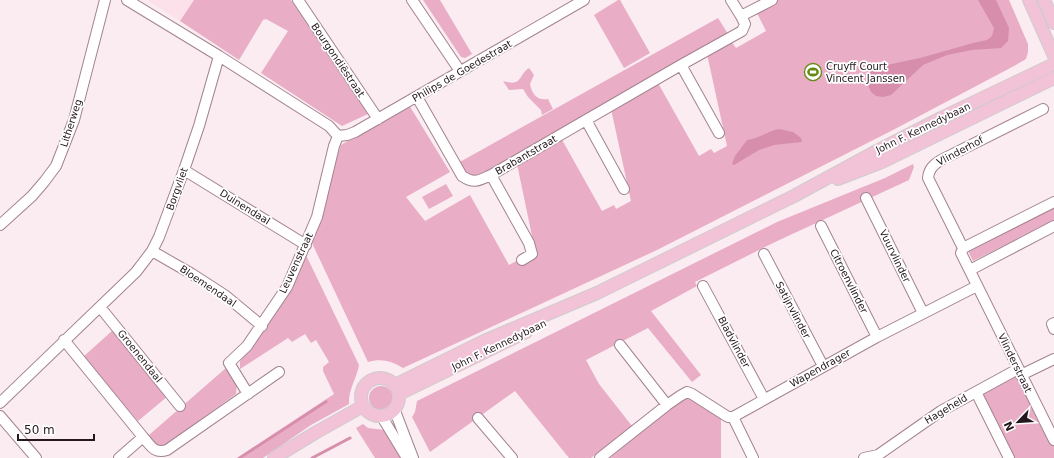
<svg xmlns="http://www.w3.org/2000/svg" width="1054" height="458" font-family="'DejaVu Sans',sans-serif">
  <rect width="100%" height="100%" fill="#faecf1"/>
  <path fill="#fce1eb" d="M147,0H194L180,21Z"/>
  <path fill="#e9adc5" d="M194,0H291L368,114L342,126L261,73L288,31L266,19L263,20L239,60L180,21Z
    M423,0H440L472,54L465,58L461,57Z
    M618,0H620L650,53L624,68L594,15Z
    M778,0H1009L1028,44V52L1026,59L1014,66L893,130L657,250L403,368C392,361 381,358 368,362L312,243L321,219L337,156L341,145L409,105L450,172L406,197L425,221L470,195L509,265L520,259L536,255L517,164L561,138L602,211L614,205L616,209L631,201L611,109L658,83L699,156L711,149L714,153L727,146L707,54L731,41L736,48L766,31L757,13Z
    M718,18L728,34L709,43L480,175L470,177L458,163Z
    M529,68L534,75L530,84C532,94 537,101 548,99L553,109L542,115L541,110L528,97L523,89L509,90L503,81C523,87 518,75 529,68Z
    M913,164L914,167L909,180L773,243L695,282L697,286L651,311L701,375L692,382L648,328L586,360L599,384L632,426L591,458H569L515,391L430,452L412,417L415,412L417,401L777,222L885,178Z
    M446,184L453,196L429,209L422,197Z
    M1054,206V220L973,261L968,251Z
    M306,255L359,365C357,378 348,390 349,404L311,425L263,458H237L334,394L323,371V367L329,362L316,340L311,343L305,334L292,342L288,338L240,369V361C267,329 287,293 306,255Z
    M113,330L168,396L138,421L83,357Z
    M226,368L237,383L236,394L160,449L149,435Z
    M1016,373L1054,446V458H1015L982,393Z
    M369 398a12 12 0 1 1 24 0a12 12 0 1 1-24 0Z
    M688,396L721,417V458H610L679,400Z
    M363,424L368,428L385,430L404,458H375L356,428Z"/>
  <path fill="#d78eac" d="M978,0H996L1009,28L1008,41L1001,48L972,50L947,55L923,65L891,95L883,97L876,96L871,92L868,85L867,78L870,71L877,67L920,58L973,43L987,40L992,36L994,28Z
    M779,129L793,132L801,138L802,142L774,145L759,150L734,165L732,164L735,156L747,140C758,139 768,131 779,129Z
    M326,400L328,402L242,458H237Z"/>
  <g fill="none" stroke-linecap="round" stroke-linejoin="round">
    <path stroke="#d78eac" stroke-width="3" d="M312,458L350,438"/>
    <g stroke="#a3838f" stroke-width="12">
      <path id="minor" d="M127,0L219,56
        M298,0L378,119
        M412,0L460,71
        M731,0L741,16
        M681,65L719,133
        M417,97L462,176C474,184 478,181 491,175
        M1043,109L941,160C933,165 929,169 928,178L963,248L961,253L1054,440
        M586,120L624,189
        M338,136L347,135L355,132L584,0
        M184,170L306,245
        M866,198L923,313
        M0,225L32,196L44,182L56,166L74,120L105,0
        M821,226L877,337
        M963,248L1054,202
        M152,251L192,274L226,296L262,326
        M764,254L823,366
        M522,260L532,254L529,243L491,175L681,65L742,31L745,24L741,16L772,0
        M970,270L1054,226
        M703,286L764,399
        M100,307L180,406
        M1054,323L1052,324L1054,329
        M64,340L143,437C151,446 154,454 167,450L279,372
        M620,345L667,405
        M1021,375L1054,359
        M976,392L1009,458
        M248,394L229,363L247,346L287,287L317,217L334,146L338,136
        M0,403L136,272L152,251L159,237L184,170L199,126L219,56L329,126L338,136
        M395,411L413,458
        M0,416L36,458
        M382,417L407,458
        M733,417L753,458
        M478,418L512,458
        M878,455L941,411L1018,369
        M119,458L143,437
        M600,458L667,405L680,396L687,392L692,394L728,417H733L877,337L977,286
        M864,458L878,455L877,458"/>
    </g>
    <g stroke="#cfcccd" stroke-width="14">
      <path id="major" d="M1029,0L1054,56
        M1044,0L1054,23
        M838,179L882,162L1054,78
        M361 397a19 19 0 1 1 38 0a19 19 0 1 1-38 0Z
        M395,385L484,341L597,293L794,196L875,152L941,118L1054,64
        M399,394L526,332
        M274,458L315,433L363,406"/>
    </g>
    <use href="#minor" stroke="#fff" stroke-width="10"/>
    <use href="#major" stroke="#f2c2d6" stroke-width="12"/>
  </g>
  <defs>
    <g id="stadium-ring" transform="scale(0.9)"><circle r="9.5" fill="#fff" stroke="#658a12" stroke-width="1.5"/><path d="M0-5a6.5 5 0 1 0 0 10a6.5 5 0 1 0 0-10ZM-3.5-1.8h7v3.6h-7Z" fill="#658a12"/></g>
  </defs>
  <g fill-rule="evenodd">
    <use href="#stadium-ring" x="813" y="72"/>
  </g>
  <g text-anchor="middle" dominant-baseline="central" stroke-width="3.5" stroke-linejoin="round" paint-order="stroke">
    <g font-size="10" fill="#25181d" stroke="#fff">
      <text transform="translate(338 60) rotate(56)">Bourgondiëstraat</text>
      <text transform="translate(462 71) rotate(-30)">Philips de Goedestraat</text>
      <text transform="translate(71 123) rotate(-72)">Litherweg</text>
      <text transform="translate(923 128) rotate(-26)">John F. Kennedybaan</text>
      <text transform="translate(960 151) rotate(-28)">Vlinderhof</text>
      <text transform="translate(526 155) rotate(-30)">Brabantstraat</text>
      <text transform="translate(177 189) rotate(-70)">Borgvliet</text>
      <text transform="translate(245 207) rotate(32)">Duinendaal</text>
      <text transform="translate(895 256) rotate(64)">Vuurvlinder</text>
      <text transform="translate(296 263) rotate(-65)">Leuvenstraat</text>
      <text transform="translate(849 281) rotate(63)">Citroenvlinder</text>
      <text transform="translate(208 286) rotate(34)">Bloemendaal</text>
      <text transform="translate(793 310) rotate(62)">Satijnvlinder</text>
      <text transform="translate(734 342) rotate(62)">Bladvlinder</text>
      <text transform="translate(499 345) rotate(-26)">John F. Kennedybaan</text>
      <text transform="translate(140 356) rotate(51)">Groenendaal</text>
      <text transform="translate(1015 363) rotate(64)">Vlinderstraat</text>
      <text transform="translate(820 368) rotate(-29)">Wapendrager</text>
      <text transform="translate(946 409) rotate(-31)">Hageheld</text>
    </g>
    <g font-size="10" fill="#25181d" stroke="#fff" text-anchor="start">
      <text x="826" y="66">Cruyff Court<tspan x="826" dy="12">Vincent Janssen</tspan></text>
    </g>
  </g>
  <g transform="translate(1018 422) rotate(245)" stroke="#ffffff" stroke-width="3" paint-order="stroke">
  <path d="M0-3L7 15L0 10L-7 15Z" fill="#25181d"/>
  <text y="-6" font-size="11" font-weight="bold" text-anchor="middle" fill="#25181d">N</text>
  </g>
  <path d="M18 434v6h76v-6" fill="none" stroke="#25181d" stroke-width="2"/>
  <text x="24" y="434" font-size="12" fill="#25181d" stroke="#ffffff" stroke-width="3" paint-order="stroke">50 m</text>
</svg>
